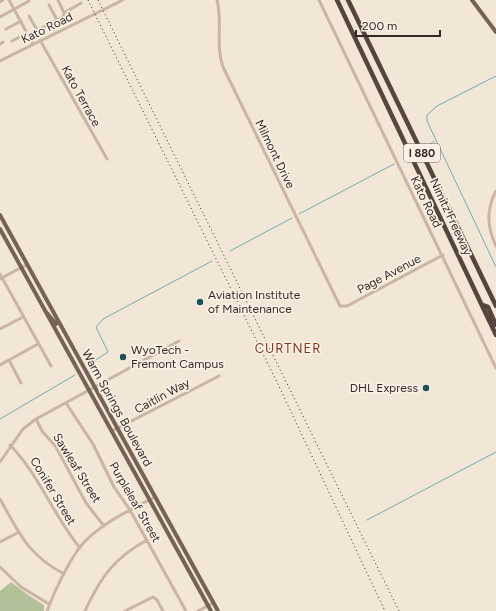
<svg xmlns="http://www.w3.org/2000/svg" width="496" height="611" font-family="Figtree,sans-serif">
  <rect width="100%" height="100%" fill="#f2e6d7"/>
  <path fill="#b2c197" d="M11,582L28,595L44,605V611H0V591Z"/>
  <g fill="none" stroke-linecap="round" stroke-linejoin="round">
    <path stroke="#75acb0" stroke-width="1" d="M496,76L437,106L427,115V121L496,267
      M427,147L434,141
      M299,214L394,164
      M230,251L292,218
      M88,365L108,352L96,327L103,319L212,261
      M0,419L75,375
      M367,520L496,452"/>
    <path stroke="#cab5a3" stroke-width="3" d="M9,0L33,44
      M217,0C223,22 215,45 223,67L340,306H347L443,255
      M319,0L496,368
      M0,2L3,0
      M49,5L57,20
      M64,13L81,3
      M29,16L37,30
      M0,17L29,1
      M6,29L21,21
      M28,35L63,17L64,13L58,0
      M40,40L107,159
      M12,41L27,33
      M0,44L3,42
      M0,61L123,0
      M496,191C486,210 487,227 496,246
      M0,274L51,366
      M0,279L26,265
      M0,329L23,317
      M9,360L21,383
      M0,365L38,344
      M66,403L93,444L114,487L130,510L186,611
      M36,419L42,431L56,447L86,503L104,526
      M112,431L219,376
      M10,445C40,476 53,515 80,548
      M0,462L23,429L36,419L179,341
      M0,499C20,534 27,554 64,574
      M0,542L19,532
      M0,567L21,587L49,604
      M47,611C55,590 66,567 79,548C97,525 130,510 155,497
      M85,611C100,578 114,558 147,540
      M125,611L153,597L157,600L163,611
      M198,611L213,603"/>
    <path stroke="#776256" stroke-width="4" d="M472,0L496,32
      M0,215L218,611
      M0,229L211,611
      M47,313L56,324"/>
    <path stroke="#56453c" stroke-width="4.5" d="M337,0L496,335
      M348,0L496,306
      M482,305L488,307L496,325"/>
    <path stroke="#352a25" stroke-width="1" stroke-dasharray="1 3" stroke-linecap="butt" d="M88,0L276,380L385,611
      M98,0L399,611"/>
  </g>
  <g fill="#1a5257" stroke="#faf0e4" stroke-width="1.5">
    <circle cx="200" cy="302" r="4"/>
    <circle cx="123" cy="357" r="4"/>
    <circle cx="426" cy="388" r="4"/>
  </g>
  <g text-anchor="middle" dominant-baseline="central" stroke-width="3.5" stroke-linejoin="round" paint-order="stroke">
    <rect fill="#faf0e4" stroke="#70655e" stroke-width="1" x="404" y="144" width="36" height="18" rx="3"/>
    <g font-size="11" font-weight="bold" fill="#352a25">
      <text x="422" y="153">I 880</text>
    </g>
    <g font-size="12" fill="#352a25" stroke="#faf0e4">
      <text transform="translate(47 28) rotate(-26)">Kato Road</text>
      <text transform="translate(81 96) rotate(61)">Kato Terrace</text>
      <text transform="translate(275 154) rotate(64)">Milmont Drive</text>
      <text transform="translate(426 202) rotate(64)">Kato Road</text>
      <text transform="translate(451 217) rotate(65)">Nimitz Freeway</text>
      <text transform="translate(389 274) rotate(-28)">Page Avenue</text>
      <text transform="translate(162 396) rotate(-28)">Caitlin Way</text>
      <text transform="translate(117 408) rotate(61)">Warm Springs Boulevard</text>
      <text transform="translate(77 468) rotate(58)">Sawleaf Street</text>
      <text transform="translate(53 491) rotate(59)">Conifer Street</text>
      <text transform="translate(135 502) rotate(60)">Purpleleaf Street</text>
    </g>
    <g font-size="12" fill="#352a25" stroke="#faf0e4" text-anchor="start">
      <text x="208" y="295">Aviation Institute<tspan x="208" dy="14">of Maintenance</tspan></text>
      <text x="131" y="350">WyoTech -<tspan x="131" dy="14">Fremont Campus</tspan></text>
      <text x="418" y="388" text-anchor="end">DHL Express</text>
    </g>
    <g font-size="13" letter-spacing="1" fill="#86371c" stroke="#faf0e4">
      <text x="288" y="348">CURTNER</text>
    </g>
  </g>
  <path d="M356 30v6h84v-6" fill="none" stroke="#352a25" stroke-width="2"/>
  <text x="362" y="30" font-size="12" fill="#352a25" stroke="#faf0e4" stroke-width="3" paint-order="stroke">200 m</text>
</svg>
